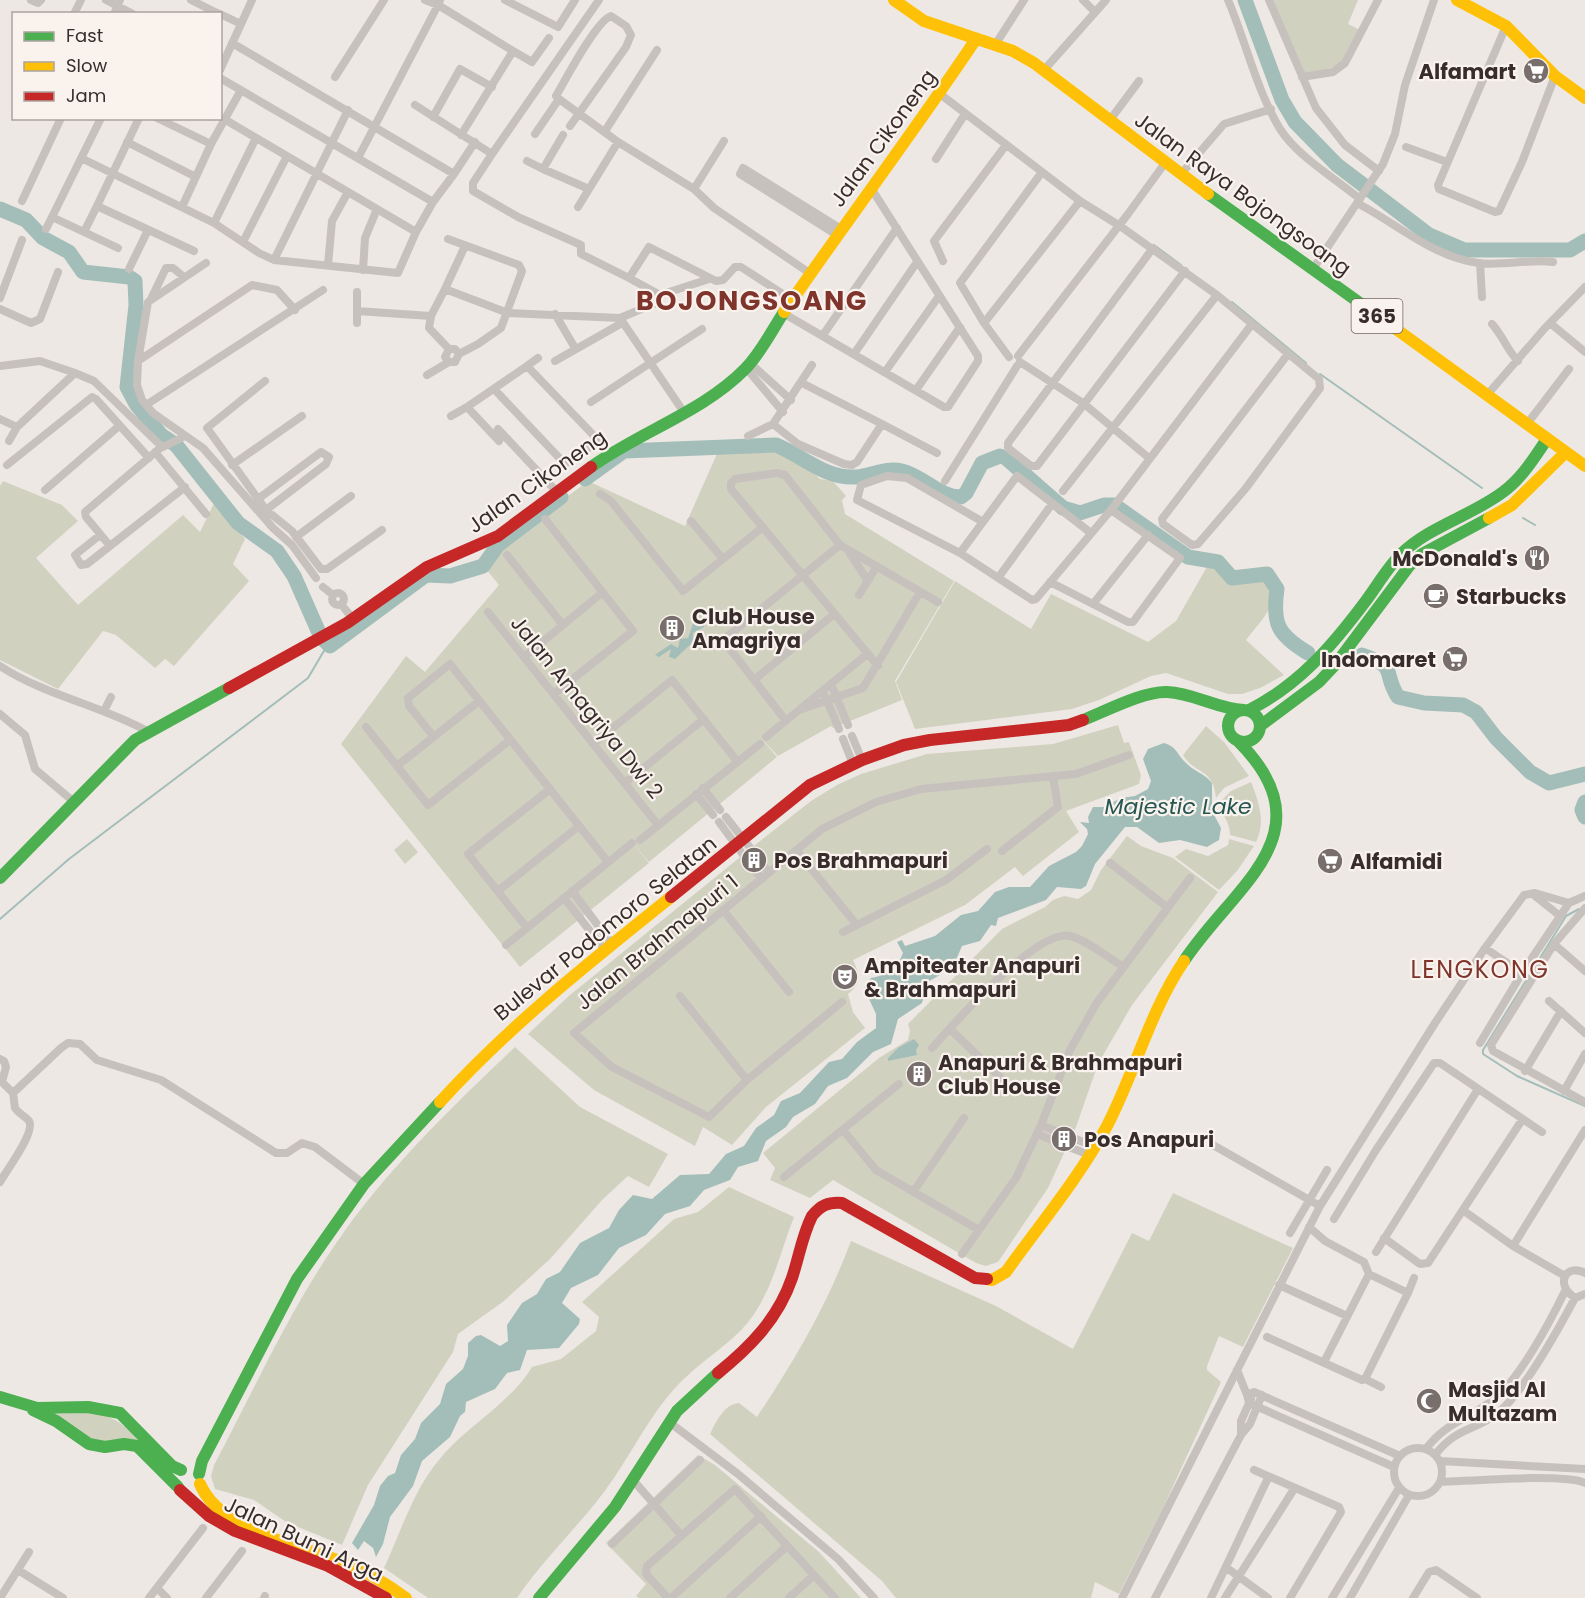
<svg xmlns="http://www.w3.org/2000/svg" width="1585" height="1598" font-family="Poppins,sans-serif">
  <rect width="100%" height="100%" fill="#eee8e4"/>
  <path fill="#d1d1c0" d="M1272,0H1358L1348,24L1360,30C1340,68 1345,66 1303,74Z
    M782,446L804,463L820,479L833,481L846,496L842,500L845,514L954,581L895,681L902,700L833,728L831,726L778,756L760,737L777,757L649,862L631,841L649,863L520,967L341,744L406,656L425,672L499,585L486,569L494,552L588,481L685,526L720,447L740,452Z
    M3,481L62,505L78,521L36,558L78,605L183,515L200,532L215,501L245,539L233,564L249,581L174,666L165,659L155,668L116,635L103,631L58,689L0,660V486Z
    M1205,561C1219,564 1220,577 1232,581C1245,585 1256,573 1270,578C1282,603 1260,621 1246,640L1284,675L1260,688L1242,694H1228L1166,673L1151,676L1099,700L1072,709L915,729L896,682L955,581L1031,629L1051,594L1148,642L1176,621L1208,565Z
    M1118,725L1124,743L1129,742L1141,775L1139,784L1066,811L1079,832L1023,876L1015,867L965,905L853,960C860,975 862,982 848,994L853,1012L865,1028L766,1107L732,1145L703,1127L695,1146L594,1090L528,1034L570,995L760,841L811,801L837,785L861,774L927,754L1053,744Z
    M1206,726L1224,742L1249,776L1224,788L1216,798C1213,767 1195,775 1183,755Z
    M1251,782C1259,802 1266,822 1256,842L1230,835C1230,822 1222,815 1219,803L1231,791Z
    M1127,836L1141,846L1173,858L1218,892L1132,1005L1098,1064L1076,1127L1048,1188L998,1262L986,1266L976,1263L833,1180L810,1198L770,1180L775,1168L763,1153L879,1058L908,1040L910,1031L908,1024L1002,929L1045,907L1053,900L1064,896L1078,899L1091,890L1101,870Z
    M407,839L418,852L405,864L394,850Z
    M1229,839L1254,846L1237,871L1219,890L1175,857L1186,849L1208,856L1228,845Z
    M515,1047L580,1107L668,1154L649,1187L628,1176L603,1199L550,1259L504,1301L458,1334L453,1352L368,1485L342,1545L286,1522L254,1500L215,1489L211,1476L214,1465C254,1390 289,1311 337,1242C386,1170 452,1107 515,1047Z
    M729,1187L794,1217C780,1252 773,1290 749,1321C731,1344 705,1358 685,1378C655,1406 637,1444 614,1478C585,1521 546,1555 517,1598H428L384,1568C400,1534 413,1491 438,1461C466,1426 509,1405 532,1367L561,1359L596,1331L599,1317L582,1302L674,1219L698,1212Z
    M1173,1193L1293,1248L1243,1347L1219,1336L1207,1366V1370L1221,1382L1162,1510L1119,1594L1095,1582L1091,1598H896L882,1581L710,1434C716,1422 724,1404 739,1403L757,1417C796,1358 826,1307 851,1241L996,1306L1073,1349L1132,1233L1149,1241Z
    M89,1412C118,1418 123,1423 142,1445L100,1444L49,1415Z
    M698,1455L715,1465L819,1552L861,1598H639L636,1596L646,1584L606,1543Z"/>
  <path fill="#a3beb9" d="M698,620L705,623L704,627L693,633V642L675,659L669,657L671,649L659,657L655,655L671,644L678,648L680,639L688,638L694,621Z
    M1164,743C1177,747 1176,753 1185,762C1193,771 1204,773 1212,783V811L1221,828L1219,840L1207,847L1180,840L1159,843L1137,827H1125L1095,864L1086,886L1081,889L1057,887L1046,900L998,918L996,926L991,925L980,941L962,946L953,967L928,982L922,1003L898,1019L891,1044L873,1052L847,1078L828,1086L815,1104L793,1117L786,1127L766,1141L758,1161L738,1167L730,1180L704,1190L690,1206L665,1214L646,1235L619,1248L598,1275L571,1288L562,1303L580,1319L579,1324L559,1348L527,1350L520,1370L507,1373L495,1389L466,1402L465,1412L460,1416L450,1437L422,1461L413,1486L390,1517L383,1544L376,1557L373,1548L364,1541L358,1550L352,1543L374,1505L380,1486L388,1476L395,1473L401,1455L415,1439L421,1423L440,1404L446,1384L463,1369L468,1356V1343L476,1336L481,1335L500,1346L508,1341L507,1325L522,1303L537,1294L546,1279L560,1272L580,1243L609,1228L619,1210L633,1195L652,1199L680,1175L709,1174L726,1154L744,1146L756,1128L774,1115L781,1101L800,1093L829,1062L842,1059L857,1042L876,1028V1014L864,988L871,978C887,975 897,969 903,953L897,942L902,940L905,946L935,936L961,915L978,911L995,892L1009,887H1030L1049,866L1076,852L1082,846L1088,834L1087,829L1080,822L1089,823L1088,817L1093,807H1104L1121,798L1135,796L1148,789L1151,781L1143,759L1148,749Z
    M914,1039L919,1045L916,1050L917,1055L888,1061V1058L898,1048Z"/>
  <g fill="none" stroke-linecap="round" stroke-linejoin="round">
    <path stroke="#a3beb9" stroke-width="2" d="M1154,245L1181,265
      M1232,302L1306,363
      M1320,374L1482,488
      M1523,518L1535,525
      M1579,909L1566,916L1483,1050V1054L1517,1076L1585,1106
      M0,919L69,859L308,678L328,644"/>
    <path stroke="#a3beb9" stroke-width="15" d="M1245,0L1282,100L1295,122L1337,165L1429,235L1464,250H1570L1585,241
      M0,209L26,220L43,238L69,252L83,272L129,277L135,281L136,305L127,387L136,404L161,435L176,445L238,523L277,551L294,576L320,635
      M585,479L624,451L776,445C803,456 825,479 856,477C872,476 885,467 902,471C923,476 939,497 961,497L966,493L982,463L1000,456L1006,458L1063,508L1080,513L1104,505H1114L1188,557L1218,562L1232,578L1267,574L1277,589C1272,624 1278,635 1308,653
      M323,639L330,646L426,575L450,576L483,566L498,545L561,497
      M1362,655C1400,668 1381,670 1398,697L1424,703L1463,705L1476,712L1496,738L1530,772L1549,783L1585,774
      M1585,802L1582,810L1585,817"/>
    <path stroke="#c7c1be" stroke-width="8" d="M31,0L38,3L41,0
      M106,0L133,14
      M191,0L219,14
      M440,0L438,5L513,51L461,135
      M505,0L558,27L575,0
      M1083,0L1094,11
      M1228,0C1246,42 1256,89 1280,129C1298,157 1335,178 1360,199
      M1269,0L1316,108L1345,145L1379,171
      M74,14L81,0
      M114,14L120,0
      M220,14L241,24
      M1506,26L1438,185L1439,189L1495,212L1499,211L1522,162L1555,76
      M995,45L1024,0
      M513,51L532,62L549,38
      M220,70L252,0
      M1044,70L1106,0
      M335,77L384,0
      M1302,77L1333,72L1345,63L1378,0
      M220,78L433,202L454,174L232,43
      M940,94L1080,201L1120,226L1217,295L1319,379L1320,388L1246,488L1198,544L1192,545L1163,524L1162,519L1288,354
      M559,99L618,142L694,189L714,208L811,274
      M415,105L492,154L473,183V191L518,217L581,245V254L629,278
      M433,117L460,69L492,87
      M139,118L97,206L194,251
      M157,118L211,144
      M224,119L416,232
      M1110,120L1139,81
      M605,131L657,50
      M535,134L559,99L556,96C566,79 596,21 611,16L626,26L631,35L626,47L570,126
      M563,135L543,169L589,189
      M127,142L196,177
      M1406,147L1447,162
      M492,154L599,0
      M81,158L214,223L259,253L274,260L398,273L416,232L433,202
      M358,158L438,5L425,0
      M936,159L965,114
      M527,161L543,169
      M454,174L475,142
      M1181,174L1224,124L1271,109
      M694,189L724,141
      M22,201L61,118
      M1357,203C1396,223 1433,257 1478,263C1502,266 1528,259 1553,262
      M97,206L84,232L52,217L101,118
      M182,207L211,144L241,90
      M578,207L618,142
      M214,223L256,138
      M46,229L52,217
      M84,232L118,248
      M837,235L740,174L743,168L841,229
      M448,239L519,265L522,271L501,328L478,344L459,354L455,362H449L445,357L449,349H455L459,354
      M243,242L287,156
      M1153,248L1008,443V448L1031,466H1037L1185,271
      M274,260L348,110
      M943,261L934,241L1006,145
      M206,263L148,302L138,361L137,385L142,400L153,413L203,448L273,528L292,545L316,578
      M1480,263L1482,297
      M328,265L332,221L348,192
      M129,269L148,230
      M1313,269L1383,164L1395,134L1405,85L1434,0
      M363,270L365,238L377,209
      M709,279L660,295L629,278L649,247L716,281L723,280L735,267H741L792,300
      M445,289L465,246
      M0,298L22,240
      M151,299L166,268H173L184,277
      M0,309L31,323L40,319L58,272
      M357,311L431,316L429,328L449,349
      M783,313L944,407H948L978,361V356L871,188
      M555,314L575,348
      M431,316L445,289L508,313L620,318L656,303
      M620,318L683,411
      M357,323V292
      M984,323L1080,201
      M1550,323L1585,352
      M1492,324C1503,336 1507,350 1518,361
      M823,335L897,228
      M854,354L917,262
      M1018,356L1128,214L1165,163
      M1009,357L984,323L960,283L1042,172
      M138,361L252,285L277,290L295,310
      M555,361L622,323
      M1020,362L1083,403L1149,458
      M750,363L791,400
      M0,366L40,361L75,373
      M527,366L538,358
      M746,368L783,412
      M885,372L939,296
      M427,375L449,362
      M265,381L207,428L266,510L292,531L321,569H327L382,530
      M494,389L565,464L599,441L527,366L467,407L499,441
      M916,390L960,327
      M1487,395L1545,328L1585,287
      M591,402L702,329
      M146,405L323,290
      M451,416L467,407
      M0,419L17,427L75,373L94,381L162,447
      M773,424L798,444L844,464L852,465L857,462L882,424L802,383
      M882,424L937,453
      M1527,424L1569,369
      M498,429L557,492
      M748,436L773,424L812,365
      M9,441L17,427
      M155,452L206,514
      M7,465L92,397L96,399L149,458
      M232,465L302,416
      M945,481L1017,366
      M45,490L119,426
      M1063,491L1217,295
      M600,494L611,501L683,591L763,527
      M258,499L321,452L329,457L326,464L266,510
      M545,519L633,631L554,694
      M691,521L723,559
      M1091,533L1017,476L960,553L1032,600L1036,599L1111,510L1252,324
      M100,535L75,555L81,565L87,564L185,487
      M296,537L351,496
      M110,546L86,517L85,512L159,449L185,436
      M849,552L868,581
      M960,553L857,500L861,485L887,476L907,478L983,522
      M507,555L563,625
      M998,578L1052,504
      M1050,582L1128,622H1133L1180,558L1111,510
      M323,587L333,595
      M332 599a6 6 0 1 1 12 0a6 6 0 1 1-12 0Z
      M859,595L877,566
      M341,604L353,619
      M1093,604L1148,535
      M488,612L658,825
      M524,657L603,592
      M0,666C46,696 101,705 149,732
      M878,666L731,489V483L735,479L777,473L785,475L840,545L938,602
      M754,680L833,615
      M831,684L848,725
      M825,696L839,729
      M799,710L863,688L920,592
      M104,711L111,697
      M0,714L25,735L35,769L74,802
      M786,721L723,640L840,545
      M366,727L428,805L510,740
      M852,736L862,760
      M434,737L409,706L408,698L450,664L608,862
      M766,737L866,655
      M843,739L853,764
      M593,744L672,680L737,761
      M397,766L479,701
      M625,783L704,719
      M703,788L720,810
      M696,794L713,815
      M726,817L755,854
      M719,822L747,860
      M640,840L760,744
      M796,850L856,924
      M1002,851L1058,807L1053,776
      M760,861L769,873
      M1110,863L1167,907
      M752,867L762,879
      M498,891L579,826
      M572,891L612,944
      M1535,896L1560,916
      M564,898L605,950
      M1585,908L1554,944L1491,1045L1493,1051L1585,1102
      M723,910L789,992
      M527,928L468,854L550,789
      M843,932L946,880L987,849
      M1554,944L1585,971
      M506,945L632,843
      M1485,948L1522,973L1569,903
      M680,996L747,1080
      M1549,1001L1585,1033
      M842,1002L747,1080L709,1117L612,1067L574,1033L822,829L876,802L921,789L1076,774L1129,755
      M950,1029L1005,1082
      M1480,1043L1522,973
      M932,1048C954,1024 1037,928 1070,936C1087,940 1107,957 1122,966
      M0,1059L4,1061L6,1067L2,1082L13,1093
      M1525,1071L1561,1011
      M1564,1091L1585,1054
      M1041,1125L1061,1133
      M843,1130L876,1170L979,1230
      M1037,1134L1057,1142
      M1071,1137L1095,1147
      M1213,1145L1320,1206
      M1066,1146L1090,1155
      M784,1177L899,1084
      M0,1182C6,1171 36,1132 29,1121C26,1117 18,1113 15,1108L13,1093L61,1048L68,1043L80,1044L97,1060L161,1080L276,1153H287L302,1143L315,1147L364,1184
      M913,1192L964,1118
      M1464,1211L1513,1246L1565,1276
      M1334,1219L1376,1150L1434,1063H1440L1542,1132
      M1290,1233L1327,1170
      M1384,1238L1420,1264L1428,1263L1522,1120
      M1513,1246L1585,1130
      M1376,1252L1478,1089
      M962,1254L1016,1178L1041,1125L1070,1050L1096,1004L1190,878
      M1585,1273C1566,1263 1554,1284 1575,1298L1585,1294
      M1279,1285L1347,1316
      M1408,1293L1414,1278
      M1267,1337L1362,1380L1365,1379L1408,1293L1369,1274L1364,1262L1325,1241L1309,1227
      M1324,1362L1369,1274
      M1237,1370L1247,1395
      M1365,1379L1381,1387
      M669,1422L738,1474L838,1559L874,1598
      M1241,1435V1421L1251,1399
      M1394 1472a24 24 0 1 1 48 0a24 24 0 1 1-48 0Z
      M1426,1449C1446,1422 1469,1419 1493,1400C1519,1380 1550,1322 1565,1291
      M1435,1455C1457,1426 1477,1431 1499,1412C1524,1391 1559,1328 1575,1298
      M1440,1461L1585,1469
      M1394,1467L1249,1403L1247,1395L1254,1392L1400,1456
      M1254,1470L1339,1507L1341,1512L1290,1598
      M633,1480L681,1535
      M1440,1482C1469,1481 1564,1473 1585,1483
      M612,1544L700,1460
      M1227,1568L1268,1598
      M18,1570L63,1598
      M157,1588L167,1598
      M0,1598L29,1552
      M149,1598L203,1528
      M206,1598L242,1551
      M264,1598L265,1596
      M668,1598L646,1574L647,1566L735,1489L835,1598
      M671,1598L761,1516
      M730,1598L787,1546
      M789,1598L814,1575
      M1122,1598L1320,1206L1435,1023L1485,948L1524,895L1535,893L1569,903L1585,896
      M1155,1598L1241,1435L1250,1424L1262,1395
      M1211,1598L1268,1478
      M1225,1598L1294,1489
      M1332,1598L1399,1488
      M1350,1598L1409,1495
      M1413,1598L1429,1572L1436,1570L1477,1598"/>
    <path stroke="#4caf50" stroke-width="12" d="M1208,194L1396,329
      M591,467C639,432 703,412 745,369C761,353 772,330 784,312
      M1249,710C1299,685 1332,646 1365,602C1377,586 1387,568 1401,554C1430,526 1471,516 1503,492C1522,478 1534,458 1547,439
      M1228 726a16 16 0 1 1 32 0a16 16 0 1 1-32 0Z
      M1083,720C1106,711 1144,691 1167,692C1194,693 1217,709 1244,710
      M1260,726L1319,682L1335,665L1410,565L1422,554L1489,518
      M0,878L135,740L229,688
      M1184,961C1234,885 1331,833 1237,740
      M0,1397L37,1408L88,1407L120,1413L172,1466L181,1470
      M33,1410L56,1421L89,1444L105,1447L124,1444L137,1446L178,1487
      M199,1474L202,1461L297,1279L364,1184L440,1102
      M539,1598L615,1507L677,1411L718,1373"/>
    <path stroke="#ffc107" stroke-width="12" d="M894,0L924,21L1013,51L1034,63L1208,194
      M1457,0L1506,26L1555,76L1585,98
      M784,312C847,220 914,132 976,39
      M1396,329L1585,466
      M1489,518L1512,505L1566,452
      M440,1102C510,1025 590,962 671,897
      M987,1279L992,1280L1006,1272C1040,1224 1079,1178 1107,1126C1135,1072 1150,1011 1184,961
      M200,1484C221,1532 297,1544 342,1562C365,1571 386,1583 406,1598"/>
    <path stroke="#c62828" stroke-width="12" d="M229,688L347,623L427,567L498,536L591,467
      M671,897L810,785L862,760L904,745L930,740L1069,725L1083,720
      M718,1373C750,1347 778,1319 792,1278C799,1257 802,1236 812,1216C821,1205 828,1202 842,1203L975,1278L987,1279
      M180,1490L209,1516L235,1531L328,1566L386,1598"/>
  </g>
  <defs>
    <g id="supermarket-disc" transform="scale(1.35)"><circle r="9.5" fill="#786e6c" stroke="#f9f2ed"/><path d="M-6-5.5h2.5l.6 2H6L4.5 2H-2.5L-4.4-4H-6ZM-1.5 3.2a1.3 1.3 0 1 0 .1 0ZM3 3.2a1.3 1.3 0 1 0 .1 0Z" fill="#fff"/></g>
    <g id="restaurant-disc" transform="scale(1.35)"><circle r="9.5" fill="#786e6c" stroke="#f9f2ed"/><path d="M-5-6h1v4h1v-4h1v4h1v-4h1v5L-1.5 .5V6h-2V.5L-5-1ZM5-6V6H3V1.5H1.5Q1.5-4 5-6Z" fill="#fff"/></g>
    <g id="cafe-disc" transform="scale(1.35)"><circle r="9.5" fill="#786e6c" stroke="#f9f2ed"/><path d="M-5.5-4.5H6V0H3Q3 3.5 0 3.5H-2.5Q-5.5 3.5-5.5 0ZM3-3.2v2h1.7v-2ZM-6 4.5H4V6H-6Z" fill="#fff"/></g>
    <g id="building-disc" transform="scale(1.35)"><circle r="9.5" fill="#786e6c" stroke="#f9f2ed"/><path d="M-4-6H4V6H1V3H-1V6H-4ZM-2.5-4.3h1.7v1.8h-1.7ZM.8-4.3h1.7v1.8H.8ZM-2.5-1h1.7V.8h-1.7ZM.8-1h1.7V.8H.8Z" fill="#fff"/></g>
    <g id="theatre-disc" transform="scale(1.35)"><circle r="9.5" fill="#786e6c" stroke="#f9f2ed"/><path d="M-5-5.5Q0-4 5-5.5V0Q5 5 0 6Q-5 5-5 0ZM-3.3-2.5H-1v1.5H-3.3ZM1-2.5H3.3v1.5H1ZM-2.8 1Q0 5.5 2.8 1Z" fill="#fff"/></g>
    <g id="mosque-disc" transform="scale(1.35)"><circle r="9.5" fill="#786e6c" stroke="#f9f2ed"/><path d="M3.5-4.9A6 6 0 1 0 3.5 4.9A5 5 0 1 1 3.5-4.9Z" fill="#fff"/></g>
  </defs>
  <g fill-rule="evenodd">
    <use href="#supermarket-disc" x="1536" y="71"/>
    <use href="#restaurant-disc" x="1537" y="558"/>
    <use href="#cafe-disc" x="1436" y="596"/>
    <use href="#building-disc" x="672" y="628"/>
    <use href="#supermarket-disc" x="1455" y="659"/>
    <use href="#building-disc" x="754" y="860"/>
    <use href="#supermarket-disc" x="1330" y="861"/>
    <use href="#theatre-disc" x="845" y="977"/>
    <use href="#building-disc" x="919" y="1074"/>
    <use href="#building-disc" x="1064" y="1139"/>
    <use href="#mosque-disc" x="1429" y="1401"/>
  </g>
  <g text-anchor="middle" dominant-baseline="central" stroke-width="4.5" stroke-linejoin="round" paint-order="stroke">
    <rect fill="#f9f2ed" stroke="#726865" stroke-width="1.5" x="1351.5" y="299" width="51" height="34" rx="4.5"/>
    <g font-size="20" font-weight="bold" fill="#382d2b">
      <text x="1377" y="316">365</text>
    </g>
    <g font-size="21" font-weight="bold" fill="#382d2b" stroke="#f9f2ed" text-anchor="start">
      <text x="1516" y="71" text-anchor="end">Alfamart</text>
      <text x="1518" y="558" text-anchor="end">McDonald's</text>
      <text x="1456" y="596">Starbucks</text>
      <text x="692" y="616">Club House<tspan x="692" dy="24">Amagriya</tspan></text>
      <text x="1436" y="659" text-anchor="end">Indomaret</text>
      <text x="774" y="860">Pos Brahmapuri</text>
      <text x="1350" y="861">Alfamidi</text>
      <text x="864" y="965">Ampiteater Anapuri<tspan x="864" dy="24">&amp; Brahmapuri</tspan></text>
      <text x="938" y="1062">Anapuri &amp; Brahmapuri<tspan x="938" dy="24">Club House</tspan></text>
      <text x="1084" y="1139">Pos Anapuri</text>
      <text x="1448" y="1389">Masjid Al<tspan x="1448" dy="24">Multazam</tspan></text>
    </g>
    <g font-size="21" fill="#382d2b" stroke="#f9f2ed">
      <text transform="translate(883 138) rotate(-54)">Jalan Cikoneng</text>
      <text transform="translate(1243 194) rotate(36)">Jalan Raya Bojongsoang</text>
      <text transform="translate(537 481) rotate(-35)">Jalan Cikoneng</text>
      <text transform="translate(587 707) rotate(51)">Jalan Amagriya Dwi 2</text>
      <text transform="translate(605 928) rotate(-39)">Bulevar Podomoro Selatan</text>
      <text transform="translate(657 942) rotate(-39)">Jalan Brahmapuri 1</text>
      <text transform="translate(304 1539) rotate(25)">Jalan Bumi Arga</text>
    </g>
    <g font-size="22" font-style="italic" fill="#255652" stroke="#f9f2ed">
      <text x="1178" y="806">Majestic Lake</text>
    </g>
    <g font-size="24" letter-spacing="1.5" fill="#7f342c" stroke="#f9f2ed">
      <text x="1480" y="969">LENGKONG</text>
    </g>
    <g font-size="27" font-weight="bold" letter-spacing="1.5" fill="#7f342c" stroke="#f9f2ed">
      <text x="752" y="300">BOJONGSOANG</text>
    </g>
  </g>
  <rect x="12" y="12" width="210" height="108" fill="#f9f2ed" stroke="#aca39f" stroke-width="1.5"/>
  <rect x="24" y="32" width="30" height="9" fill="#4caf50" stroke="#aca39f" stroke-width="1.5"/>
  <text x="66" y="42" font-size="18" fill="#382d2b">Fast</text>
  <rect x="24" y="62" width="30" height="9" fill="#ffc107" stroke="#aca39f" stroke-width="1.5"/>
  <text x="66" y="72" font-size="18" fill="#382d2b">Slow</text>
  <rect x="24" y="92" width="30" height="9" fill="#c62828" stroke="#aca39f" stroke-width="1.5"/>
  <text x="66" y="102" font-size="18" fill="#382d2b">Jam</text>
</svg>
